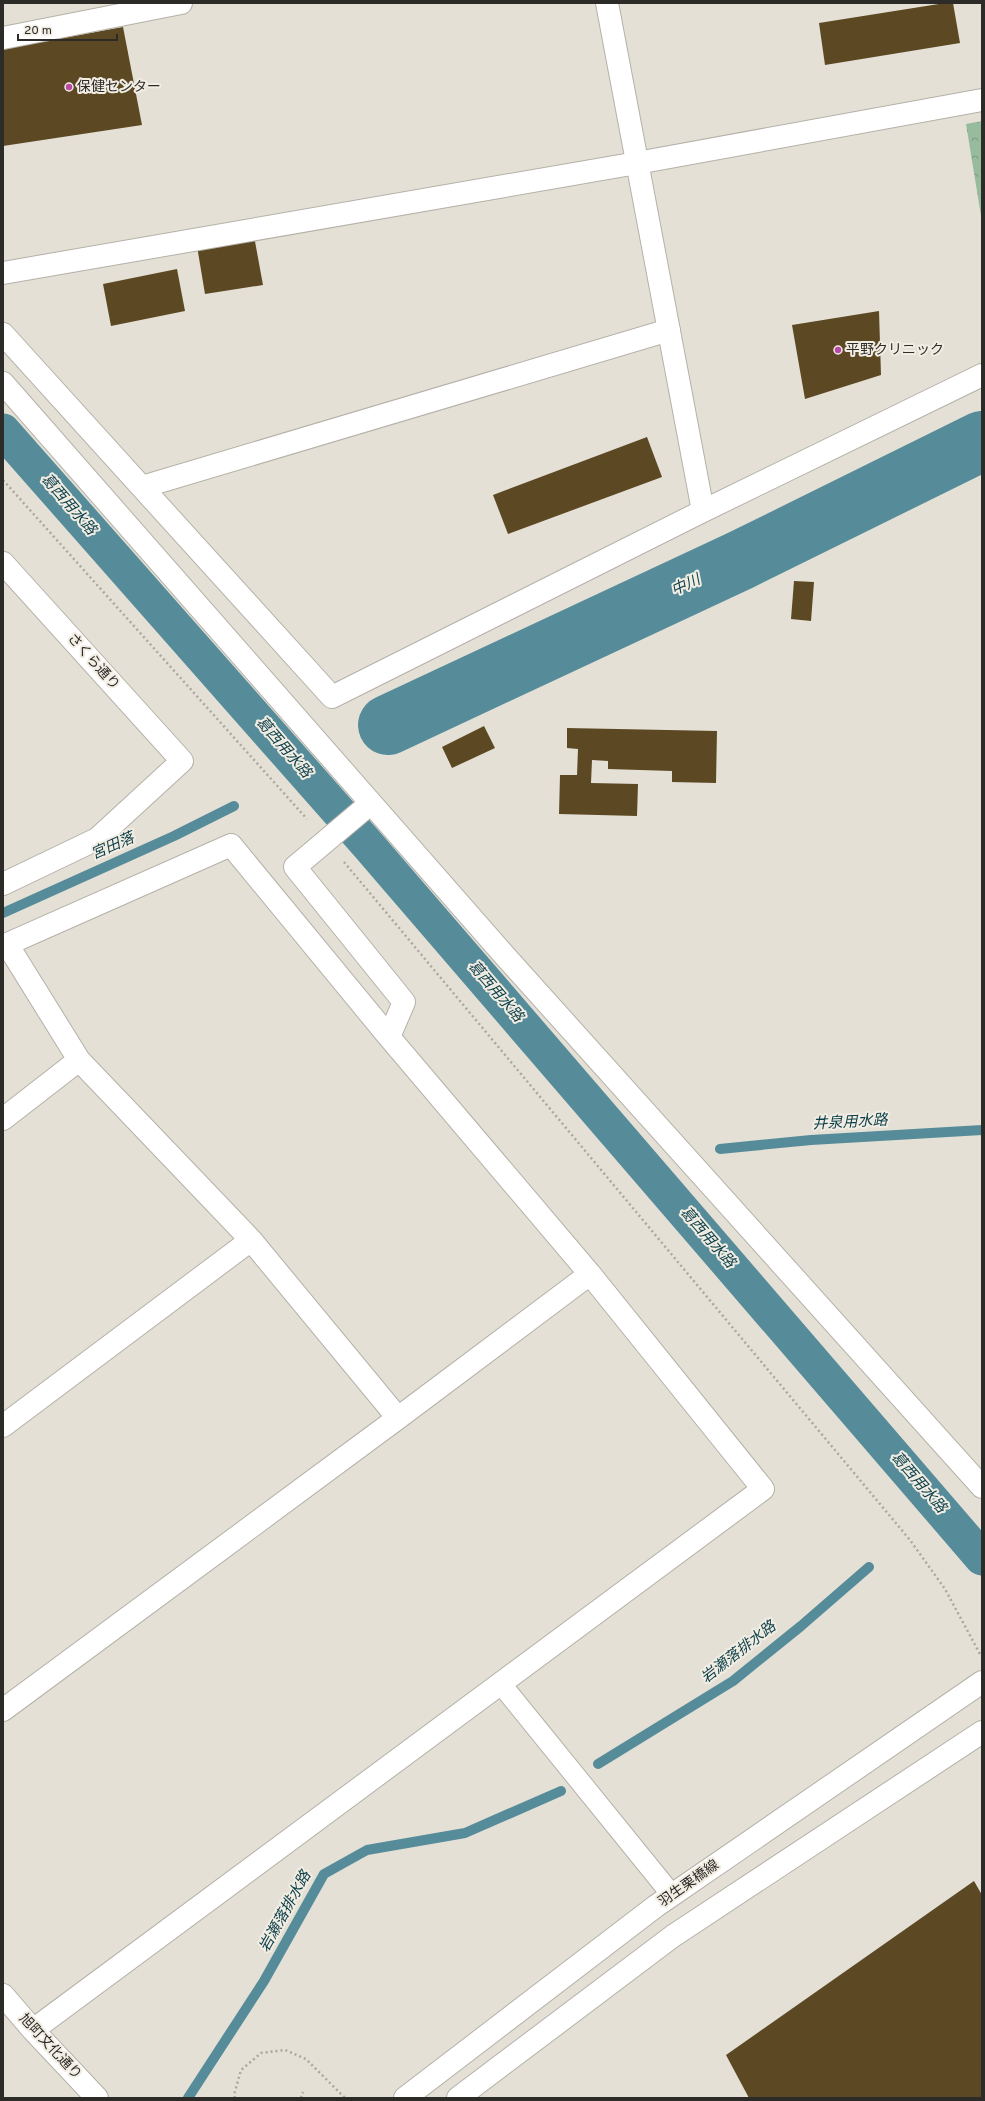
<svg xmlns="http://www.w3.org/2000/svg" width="985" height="2101" font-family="Overpass,'Noto Sans JP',sans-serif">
  <defs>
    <pattern id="park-crowns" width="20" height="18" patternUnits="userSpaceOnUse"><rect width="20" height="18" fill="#97bc9d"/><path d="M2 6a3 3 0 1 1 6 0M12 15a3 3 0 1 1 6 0" fill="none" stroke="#7c9980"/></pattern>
  </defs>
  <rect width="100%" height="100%" fill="#e4e0d6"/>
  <path fill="url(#park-crowns)" d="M982,121V222L966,124Z"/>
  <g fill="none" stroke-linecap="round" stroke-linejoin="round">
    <path stroke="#568c9a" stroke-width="10" d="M3,913L174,836L234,806
      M720,1149L811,1140L982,1130
      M598,1764L733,1681L801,1626L869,1567
      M188,2098L264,1981L324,1874L367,1850L465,1833L561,1791"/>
    <path stroke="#568c9a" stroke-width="35" d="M3,431L368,845L982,1558"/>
    <path stroke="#568c9a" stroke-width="60" d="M388,725L741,560L982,441"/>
  </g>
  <path fill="#5c4923" d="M945,3H953L960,43L825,65L819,23Z
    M123,27L142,125L3,146V49Z
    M254,236L263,285L205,294L197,246Z
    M177,269L185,311L111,326L103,284Z
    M879,311L881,375L805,399L792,325Z
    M647,437L662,477L508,534L493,495Z
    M794,581L814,582L811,621L791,619Z
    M484,726L495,748L452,768L442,747Z
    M567,728L717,731L716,783L672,782V771L608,769V761L592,760L591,783L638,784L637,816L559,814L560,775H577L578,749L567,748Z
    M974,1881L982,1895V2098H749L726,2055Z"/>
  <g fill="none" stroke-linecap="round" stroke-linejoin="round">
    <g stroke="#b5b1a8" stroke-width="22">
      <path id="lane" d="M501,1684L672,1895"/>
    </g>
    <g stroke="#b5b1a8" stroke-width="24">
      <path id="street" d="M607,3L703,511
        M3,38L181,3
        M3,273L637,163L982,100
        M3,334L332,697L703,511L982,375
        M3,383L505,956L982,1487
        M142,487L669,330
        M3,563L182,761L97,839L3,884
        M7,944L79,1060L251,1240L398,1418
        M3,946L231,845L389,1037
        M3,1119L79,1060
        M3,1426L251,1240
        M3,1710L398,1418L590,1274
        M3,1995L33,2030L97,2098
        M33,2030L763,1489L590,1274L389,1037L404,1002L295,867L371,803"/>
    </g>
    <g stroke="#b5b1a8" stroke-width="24">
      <path id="primary" d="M405,2098L656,1906L982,1682
        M458,2098L673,1936L982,1732"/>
    </g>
    <path stroke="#aaa79f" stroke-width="2.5" stroke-dasharray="2 3" stroke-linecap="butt" d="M3,480L307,819
      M344,862L910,1540L945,1589L980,1654
      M235,2098L234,2095L241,2070L261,2053L285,2050L306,2059L345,2098
      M301,2098L303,2092"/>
    <use href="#lane" stroke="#fff" stroke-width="20"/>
    <use href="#street" stroke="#fff" stroke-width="22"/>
    <use href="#primary" stroke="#fff" stroke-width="22"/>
  </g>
  <g fill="#b849a7" stroke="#f2ede3" stroke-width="1.5">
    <circle cx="69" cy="87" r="4"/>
    <circle cx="838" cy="350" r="4"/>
  </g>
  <g text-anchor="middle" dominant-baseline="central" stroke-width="4" stroke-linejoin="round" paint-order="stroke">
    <g font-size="14" fill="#2d2b28" stroke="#f2ede3" text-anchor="start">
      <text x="77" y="87">保健センター</text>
      <text x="846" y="350">平野クリニック</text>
    </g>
    <g font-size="14" fill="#2d2b28" stroke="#f2ede3">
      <text transform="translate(93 662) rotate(48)">さくら通り</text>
      <text transform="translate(689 1884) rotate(-35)">羽生栗橋線</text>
      <text transform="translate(50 2047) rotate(47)">旭町文化通り</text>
    </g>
    <g font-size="15" font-style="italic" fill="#0b3f49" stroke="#f2ede3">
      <text transform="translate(68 505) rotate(49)">葛西用水路</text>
      <text transform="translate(686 586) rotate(-25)">中川</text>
      <text transform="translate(283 748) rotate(49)">葛西用水路</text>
      <text transform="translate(113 847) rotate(-24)">宮田落</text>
      <text transform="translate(495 992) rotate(49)">葛西用水路</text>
      <text transform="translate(850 1123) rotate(-3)">井泉用水路</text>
      <text transform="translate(707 1238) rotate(49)">葛西用水路</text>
      <text transform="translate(918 1483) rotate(49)">葛西用水路</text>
      <text transform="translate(739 1653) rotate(-38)">岩瀬落排水路</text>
      <text transform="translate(286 1912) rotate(-61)">岩瀬落排水路</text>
    </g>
  </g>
  <rect width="985" height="2101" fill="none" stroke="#2d2b28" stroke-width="8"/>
  <path d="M18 34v6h99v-6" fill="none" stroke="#2d2b28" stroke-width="2"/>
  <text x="24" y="34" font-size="12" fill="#2d2b28" stroke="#f2ede3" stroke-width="3" paint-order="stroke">20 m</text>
</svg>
